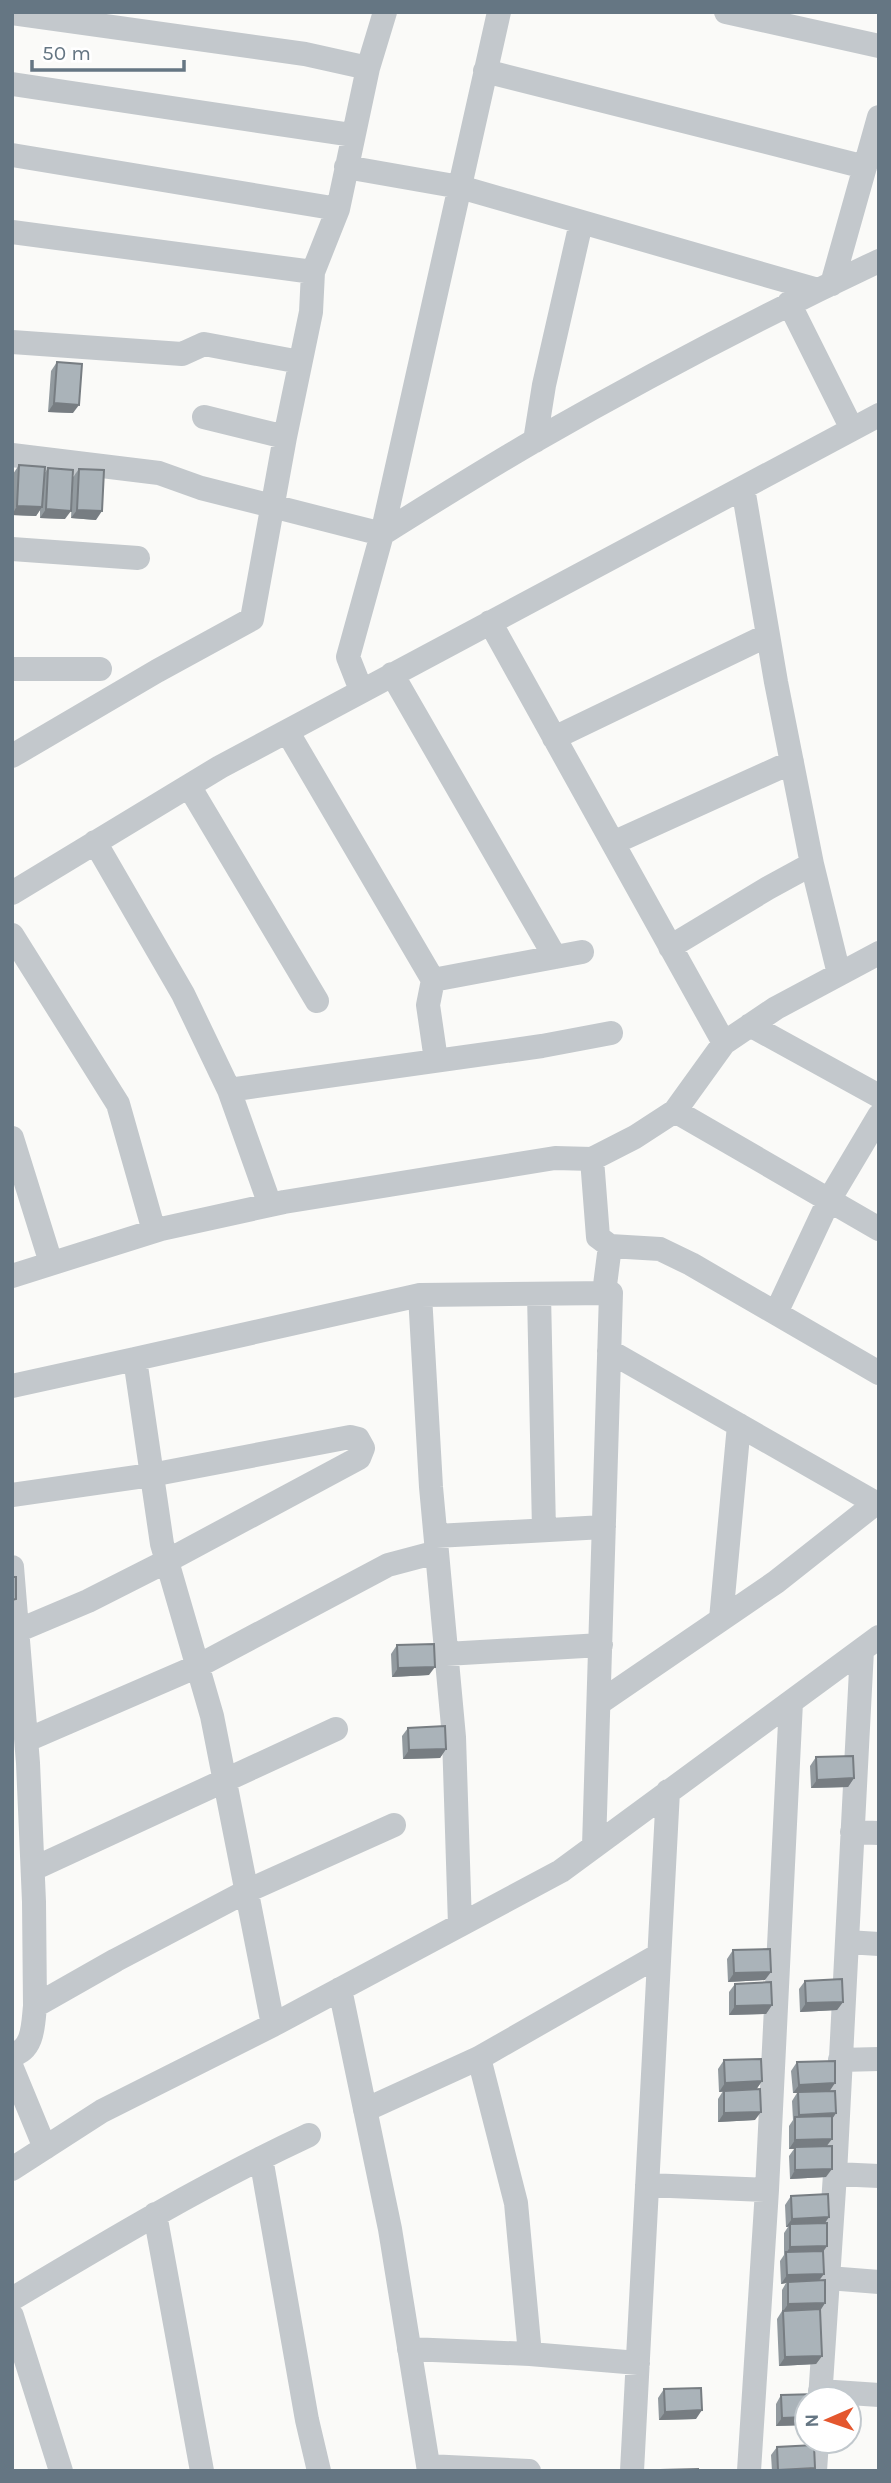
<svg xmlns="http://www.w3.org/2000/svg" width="891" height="2483" font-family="Karla,sans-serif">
  <rect width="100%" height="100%" fill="#fafaf8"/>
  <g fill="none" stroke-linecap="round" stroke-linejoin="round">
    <path stroke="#c3c8cc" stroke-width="24" d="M726,12L879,46
      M12,13L305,54L368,68
      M485,71L865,167
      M12,84L352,135
      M12,155L338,209
      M346,167L460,187L818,290
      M12,232L313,272
      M832,284L879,117
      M789,303L852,429
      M12,342L182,354L204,344L300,362
      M204,417L285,437
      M535,441L544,385L581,223
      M12,455L159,473L201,488L382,534L348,657L361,690
      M743,488L776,682L812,864
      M382,534C433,502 484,470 536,440C648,376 762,316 879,261
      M382,534L499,12
      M12,549L138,558
      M490,622L724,1043
      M12,669H100
      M392,674L555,957
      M287,731L433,980L582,952
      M554,738L768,635
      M12,756L157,671L252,619L285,437L311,312L313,272L338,209L368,68L385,12
      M189,786L317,1001
      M95,842L183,994L229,1090L270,1205
      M613,843L792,762
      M12,893L220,767L879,415
      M12,935L118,1104L154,1231
      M670,947L768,888L812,864L839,974
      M433,980L428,1005L436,1060
      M750,1025L879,1096
      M229,1090L542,1046L611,1033
      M675,1111L724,1043L776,1008L879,953
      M12,1138L51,1263
      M592,1159L635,1137L675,1111L879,1229
      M12,1276L161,1229L284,1202L555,1158L592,1159L598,1237L610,1246
      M604,1293L610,1246L660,1249L691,1264L879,1373
      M539,1294L544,1530
      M420,1295L431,1487L454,1737L460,1925
      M776,1313L829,1200L879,1116
      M609,1351L879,1505
      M135,1359L420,1295L611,1293L594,1846
      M12,1386L135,1359L162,1544L212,1716L273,2025
      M12,1495L151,1475L350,1437L358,1439L363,1448L359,1458L167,1561L88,1601L17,1631
      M436,1536L604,1527
      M12,1567L28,1763L34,1902L35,2006
      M721,1619L739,1425
      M446,1654L601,1645
      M599,1703L776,1582L876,1503
      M27,1740L198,1666L388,1565L437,1552
      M852,1832L879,1833
      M33,1869L336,1729
      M847,1942L879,1944
      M340,1989L390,2229L429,2471
      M12,2055C34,2050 33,2024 35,2006L116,1960L247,1891L394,1825
      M479,2058L516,2203L530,2354
      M840,2060L879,2059
      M12,2068L45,2148
      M365,2110L479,2058L659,1955
      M261,2158L307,2420L319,2471
      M12,2169L102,2111L273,2025L561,1871L879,1637
      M835,2174L879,2176
      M647,2185L767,2190
      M155,2214L202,2471
      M828,2278L879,2282
      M12,2299C109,2241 206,2183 309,2135
      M12,2316L61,2471
      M409,2349L530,2354L638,2363
      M820,2391L879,2395
      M820,2399L835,2174L862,1650
      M428,2466L529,2471
      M632,2471L668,1791
      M749,2471L767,2190L791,1702
      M815,2471L817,2441"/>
  </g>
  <path fill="#929a9f" d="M57,362L73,413L48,412L51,371Z
    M19,465L44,474L48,468L65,519L40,518V510L36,516L12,515L13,474Z
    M79,469L96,520L71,518L73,477Z
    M397,1645L429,1675L392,1677L391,1654Z
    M408,1728L446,1749L440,1758L403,1759L402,1736Z
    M816,1757L854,1778L848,1787L811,1788L810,1766Z
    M733,1950L765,1980L728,1982L727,1959Z
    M805,1981L843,2002L837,2010L800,2012L799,1989Z
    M735,1984L772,2005L766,2014L729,2015V1992Z
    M724,2060L762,2081L756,2089L755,2120L718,2122V2099L723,2091L719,2092L718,2069Z
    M797,2062L830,2091L836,2113L832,2119L827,2146L826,2177L790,2179L789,2156L794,2149H789V2126L793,2120L792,2101L797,2093H793L791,2071Z
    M791,2196L825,2223L827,2246L823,2252L819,2281L825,2303L820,2311L822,2356L816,2364L779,2366L777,2319L782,2311V2290L786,2283L781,2284L780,2261L784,2255V2233L788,2227H786L785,2205Z
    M664,2389L696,2419L659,2420L658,2398Z
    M781,2395L807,2399V2425L776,2426V2404Z
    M777,2447L815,2468L813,2471H772L771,2455Z"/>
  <path fill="#777d82" d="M54,403L79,405L73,413L48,412Z
    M17,506L42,507L36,516L12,515Z
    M46,509L71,511L65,519L40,518Z
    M77,510L102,511L96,520L71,518Z
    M435,1667L429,1675L392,1677L398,1668Z
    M446,1749L440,1758L403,1759L409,1750Z
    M854,1778L848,1787L811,1788L817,1780Z
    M771,1972L765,1980L728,1982L734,1973Z
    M843,2002L837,2010L800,2012L806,2003Z
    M772,2005L766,2014L729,2015L735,2006Z
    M762,2081L756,2090L719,2092L725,2083Z
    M835,2083L829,2092L793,2093L799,2085Z
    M761,2112L755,2120L718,2122L724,2113Z
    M836,2113L830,2122L795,2121L799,2115Z
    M832,2139L826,2147L789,2149L795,2140Z
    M832,2169L826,2177L790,2179L795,2170Z
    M829,2217L823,2226L790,2224L788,2227H786L792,2219Z
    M827,2246L821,2254H786L790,2247Z
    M824,2274L818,2282H788L786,2283L781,2284L787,2275Z
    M825,2303L819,2312L782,2313L788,2304Z
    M822,2356L816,2364L779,2366L785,2357Z
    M702,2410L696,2419L659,2420L665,2412Z
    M807,2417V2425L776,2426L782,2418Z
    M815,2468L813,2471H777L778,2470Z"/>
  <path fill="#aab3b9" stroke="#777d82" stroke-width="2" d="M57,362L82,364L79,405L54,403Z
    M19,465L45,467L42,507L17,506Z
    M48,468L73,470L71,511L46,509Z
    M79,469L104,470L102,511L77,510Z
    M12,1577H16V1599L12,1600Z
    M434,1644L435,1667L398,1668L397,1645Z
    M445,1726L446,1749L409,1750L408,1728Z
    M853,1756L854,1778L817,1780L816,1757Z
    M770,1949L771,1972L734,1973L733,1950Z
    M842,1979L843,2002L806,2003L805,1981Z
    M771,1982L772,2005L735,2006V1984Z
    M761,2059L762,2081L725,2083L724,2060Z
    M835,2061V2083L799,2085L797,2062Z
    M760,2089L761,2112L724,2113V2091Z
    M835,2091L836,2113L799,2115L798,2092Z
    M832,2116V2139L795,2140V2117Z
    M832,2146V2169L795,2170V2147Z
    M828,2194L829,2217L792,2219L791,2196Z
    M827,2223V2246L790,2247V2224Z
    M823,2251L824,2274L787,2275L786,2252Z
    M825,2280V2303L788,2304V2282Z
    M820,2309L822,2356L785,2357L783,2311Z
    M701,2388L702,2410L665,2412L664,2389Z
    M818,2394L819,2399H807V2417L782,2418L781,2395Z
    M814,2445L815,2468L778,2470L777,2447Z
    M698,2469V2471H661V2470Z"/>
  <rect width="891" height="2483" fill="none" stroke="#657683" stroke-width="28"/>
  <g transform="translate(828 2420) rotate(268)"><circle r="33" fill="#ffffff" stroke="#c1c8cd" stroke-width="2"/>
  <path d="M0-5L12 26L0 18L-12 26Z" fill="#e4572e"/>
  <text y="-10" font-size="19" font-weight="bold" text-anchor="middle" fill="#657683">N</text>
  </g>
  <path d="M32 60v10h152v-10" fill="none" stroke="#657683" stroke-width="3.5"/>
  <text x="42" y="60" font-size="21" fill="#657683" stroke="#ffffff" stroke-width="5" paint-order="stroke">50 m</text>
</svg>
